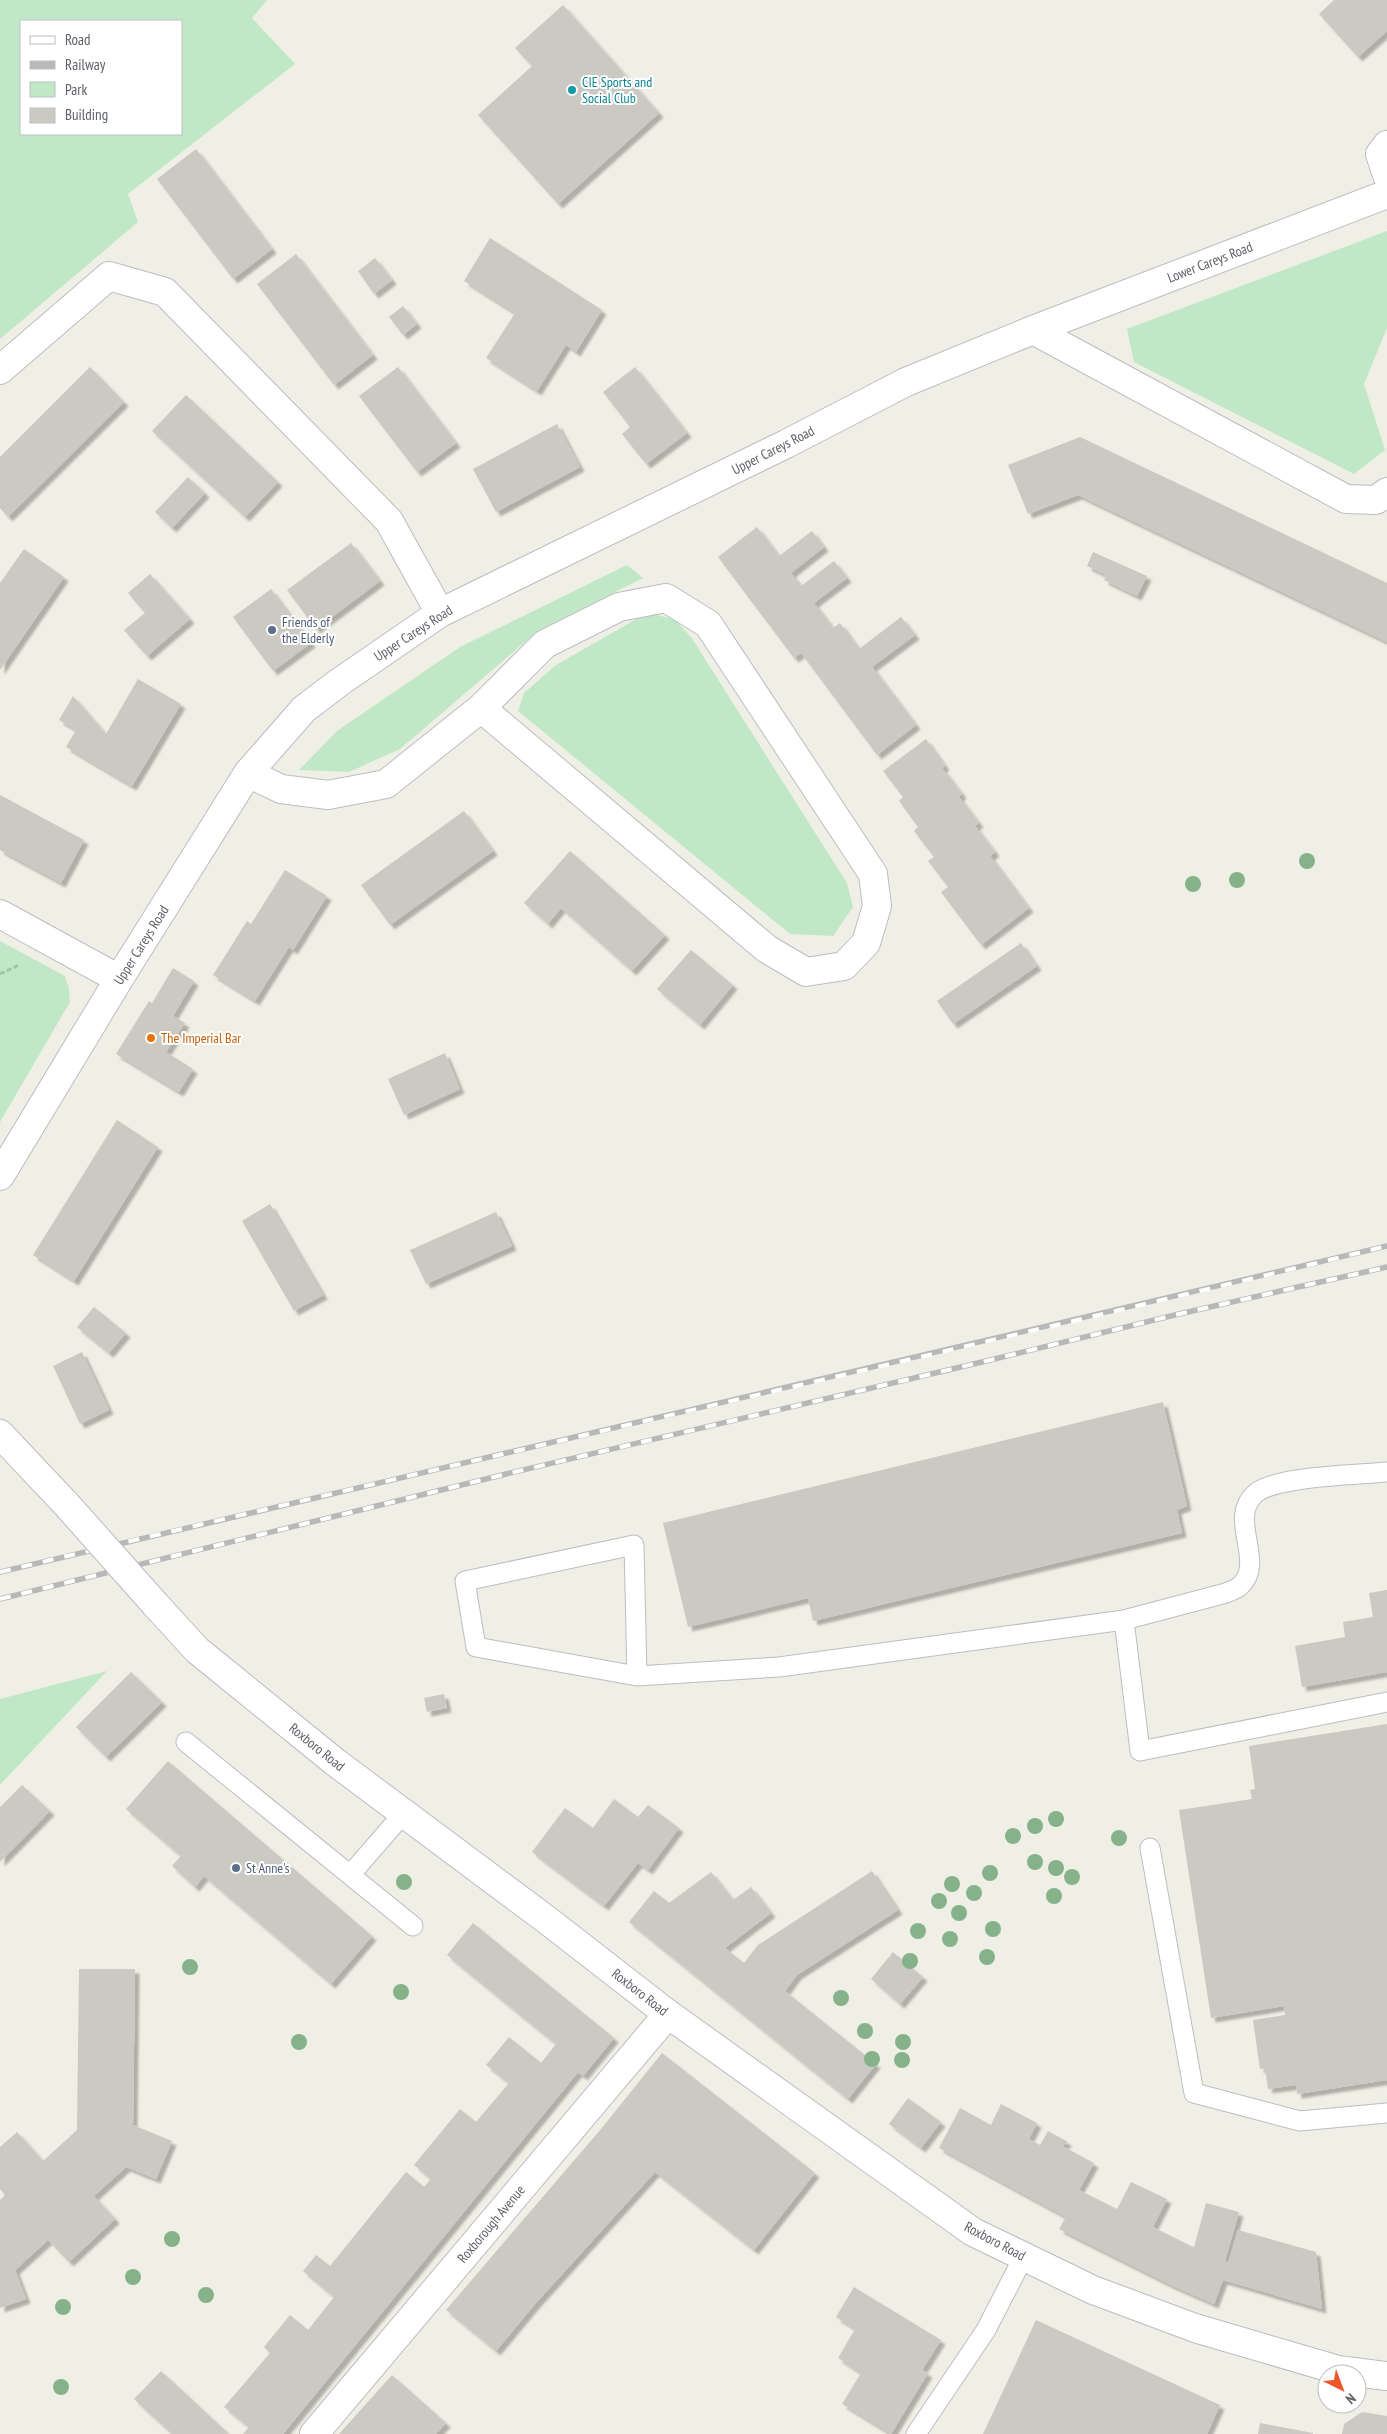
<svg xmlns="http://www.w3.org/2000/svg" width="1387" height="2434" font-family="'PT Sans Narrow',sans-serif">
  <defs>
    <filter id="shadow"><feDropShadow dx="4.5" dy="4.5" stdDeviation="1" flood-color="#0004"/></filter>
  </defs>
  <rect width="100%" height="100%" fill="#efefe5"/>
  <path fill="#c1e8c6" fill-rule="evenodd" d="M0,0H267L252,18L295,64L128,194L138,222L0,339ZM21,21H181V134H21Z
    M1387,231V328L1364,384L1385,450L1354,474L1134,362L1127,329Z
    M627,565L643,578L539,630L400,749L349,772L299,770L337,731L460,647Z
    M647,613L674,619L691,637L847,883L853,907L833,936L790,934L518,711L524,693L556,665Z
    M0,941L65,976L69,989L70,1002L0,1122Z
    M107,1671L0,1785V1699Z"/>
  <path fill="#cac9c2" filter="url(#shadow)" d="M1334,0H1387V31L1358,57L1319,14Z
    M563,5L659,113L558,204L478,115L532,66L515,48Z
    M196,149L272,249L233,279L157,179Z
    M490,238L602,310L576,352L566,345L537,391L486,358L515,313L464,281Z
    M296,254L373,355L334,385L257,284Z
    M375,258L392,280L374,294L358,271Z
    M403,306L417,324L403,335L389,317Z
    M90,367L124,402L8,517L0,508V457Z
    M398,367L456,443L417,472L359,396Z
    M635,367L687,433L646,464L622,434L630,427L603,392Z
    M186,395L278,482L245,517L152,431Z
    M557,424L580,467L496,512L473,469Z
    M1080,437L1387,583V642L1078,495L1028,514L1008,465Z
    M188,477L205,493L172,528L155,512Z
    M757,527L779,556L812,531L824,547L791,573L801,586L834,561L847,578L814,603L833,628L840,623L859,649L901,617L915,635L872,667L916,725L877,755L801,653L794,658L718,557Z
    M351,543L380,581L316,629L287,590Z
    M24,549L64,577L0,670V583Z
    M1093,552L1147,576L1137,596L1104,580L1106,575L1087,566Z
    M150,574L190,619L147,656L124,630L145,613L128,593Z
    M271,589L311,643L273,671L233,617Z
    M138,679L181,704L132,786L66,747L76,730L59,720L73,696L106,734Z
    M926,739L945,766L942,768L962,794L959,797L979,823L975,826L995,852L990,856L1029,908L981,945L941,892L948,887L928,861L934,857L914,831L918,827L899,801L903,797L883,771Z
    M0,795L84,840L61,883L0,850Z
    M464,811L493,851L390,925L361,885Z
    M570,851L665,935L632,971L561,908L548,924L524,903Z
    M285,870L327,896L293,950L289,947L255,1001L213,975L247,921L251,924Z
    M1021,943L1037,966L953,1024L937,1001Z
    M691,950L733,985L700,1025L657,989Z
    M173,968L194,981L173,1016L185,1023L166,1052L193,1069L179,1092L116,1054L149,1001L152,1003Z
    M445,1053L460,1089L404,1115L388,1079Z
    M117,1120L158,1147L74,1281L33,1255Z
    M270,1204L323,1295L294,1311L242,1221Z
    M496,1212L512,1246L426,1284L410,1250Z
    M94,1307L126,1333L109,1353L77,1327Z
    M82,1352L109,1410L80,1424L53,1366Z
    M1163,1402L1187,1506L1177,1510L1182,1533L813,1621L808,1598L688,1627L663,1523Z
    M1387,1590V1672L1302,1687L1295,1646L1345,1637L1343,1622L1373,1617L1369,1593Z
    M131,1672L162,1702L106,1757L76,1727Z
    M444,1694L447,1708L427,1712L424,1698Z
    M1387,1724V2080L1297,2094L1296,2085L1268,2089L1265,2068L1260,2069L1253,2020L1285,2015L1284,2006L1211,2018L1179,1810L1252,1799L1250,1790L1255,1789L1249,1746Z
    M168,1761L372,1936L331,1984L204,1876L195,1887L172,1866L181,1856L126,1809Z
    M22,1785L50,1811L0,1862V1807Z
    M614,1799L638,1817L648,1805L679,1828L648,1870L638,1863L604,1906L532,1852L565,1808L593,1828Z
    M872,1871L898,1910L797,1975L785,1991L876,2064L848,2099L629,1922L654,1891L669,1903L711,1872L733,1900L751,1887L771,1913L725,1948L744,1963L758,1945Z
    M473,1923L614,2038L583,2076L578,2072L283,2434H243L249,2427L224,2407L270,2353L264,2347L290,2315L308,2330L334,2297L303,2271L316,2255L330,2266L406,2172L424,2187L431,2179L414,2165L460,2109L476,2122L509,2083L486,2065L509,2037L541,2063L556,2044L447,1955Z
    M893,1952L923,1977L900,2004L871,1979Z
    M79,1969H135L133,2125L172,2141L156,2179L126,2167L94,2196L115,2219L69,2262L48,2240L15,2270L26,2299L0,2308V2200L5,2195L0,2189V2147L17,2132L43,2161L77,2130Z
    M662,2053L815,2173L754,2250L655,2172L535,2304L496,2351L446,2310L601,2129Z
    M908,2098L941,2122L921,2148L889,2124Z
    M1001,2104L1037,2123L1029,2139L1040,2145L1048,2131L1068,2142L1062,2146L1094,2163L1079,2190L1117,2209L1131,2182L1167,2199L1153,2227L1191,2246L1194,2247L1206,2203L1239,2212L1225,2261L1228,2263L1238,2230L1316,2252L1322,2309L1223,2280L1214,2304L1171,2285L1059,2229L1066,2217L939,2148L960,2108L991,2125Z
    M854,2287L941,2340L922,2370L928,2373L891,2434L842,2404L861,2373L838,2358L855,2329L836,2317Z
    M1036,2320L1220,2405L1207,2434H983Z
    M161,2371L229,2434H172L134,2399Z
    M392,2375L446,2423L436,2434H339Z
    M1362,2412L1387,2416V2434H1342L1344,2424Z
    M1260,2423L1313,2433V2434H1258Z"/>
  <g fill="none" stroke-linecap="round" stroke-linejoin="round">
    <g stroke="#bcbdc4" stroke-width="21">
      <path id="lane" d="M1124,1620L1140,1751L1387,1702
        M637,1676L634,1545L465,1581L476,1647L637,1676L779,1667L1124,1620L1226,1593C1230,1591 1237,1589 1240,1586C1267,1562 1226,1518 1256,1493C1277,1476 1358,1475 1387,1472
        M186,1742L413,1926
        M1150,1848L1194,2093L1300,2121L1387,2113
        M350,1875L403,1814
        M916,2434L986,2330L1024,2256"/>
    </g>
    <g stroke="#bcbdc4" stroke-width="30">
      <path id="street" d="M1387,145L1380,154L1387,175
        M1033,330L1346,499L1376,500L1387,492
        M0,370L109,276L165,292L389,521L440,613
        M248,773L281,789L328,795L386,784L481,708L545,644L619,607L666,598L708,624L873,874L877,906L866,943L844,966L806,972L767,949L481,708
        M0,914L119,979
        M0,1176L119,979L248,773L304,709L341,681L440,613L786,444L906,382L1033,330L1387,194
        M314,2434L668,2014"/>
    </g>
    <g stroke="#babcc3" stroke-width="30">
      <path id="secondary" d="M0,1434L67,1505
        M155,1604L197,1650L335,1762L547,1920L668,2014L973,2232L1093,2290L1195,2328L1338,2370L1387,2376"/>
    </g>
    <path stroke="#99c9ad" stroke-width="3" stroke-dasharray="5 2.5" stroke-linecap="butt" d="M0,974L19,965"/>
    <use href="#lane" stroke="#fff" stroke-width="19"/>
    <use href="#street" stroke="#fff" stroke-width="28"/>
    <use href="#secondary" stroke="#fff" stroke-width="28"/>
    <g stroke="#b8b8b9" stroke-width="5.5">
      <path id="rail" d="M0,1572C462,1462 925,1358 1387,1246
        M0,1599L506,1474L982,1362L1179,1314L1387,1267"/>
    </g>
    <use href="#rail" stroke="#fff" stroke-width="4" stroke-dasharray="11" stroke-linecap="butt"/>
    <g stroke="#babcc3" stroke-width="30" stroke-linecap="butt">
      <path id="secondary-bridge" d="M67,1505L155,1604"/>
    </g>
    <use href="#secondary-bridge" stroke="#fff" stroke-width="28"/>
  </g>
  <g fill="#86b28a">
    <circle cx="1307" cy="861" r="8"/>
    <circle cx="1237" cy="880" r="8"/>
    <circle cx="1193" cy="884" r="8"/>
    <circle cx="1056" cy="1819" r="8"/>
    <circle cx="1035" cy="1826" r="8"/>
    <circle cx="1013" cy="1836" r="8"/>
    <circle cx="1119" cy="1838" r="8"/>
    <circle cx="1035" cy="1862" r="8"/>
    <circle cx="1056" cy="1868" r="8"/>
    <circle cx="990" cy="1873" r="8"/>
    <circle cx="1072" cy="1877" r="8"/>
    <circle cx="404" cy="1882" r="8"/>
    <circle cx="952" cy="1884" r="8"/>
    <circle cx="974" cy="1893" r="8"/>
    <circle cx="1054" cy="1896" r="8"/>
    <circle cx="939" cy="1901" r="8"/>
    <circle cx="959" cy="1913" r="8"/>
    <circle cx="993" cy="1929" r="8"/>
    <circle cx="918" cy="1931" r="8"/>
    <circle cx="950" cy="1939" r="8"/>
    <circle cx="987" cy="1957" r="8"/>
    <circle cx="910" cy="1961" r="8"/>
    <circle cx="190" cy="1967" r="8"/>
    <circle cx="401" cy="1992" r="8"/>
    <circle cx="841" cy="1998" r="8"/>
    <circle cx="865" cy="2031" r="8"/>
    <circle cx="299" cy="2042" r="8"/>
    <circle cx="903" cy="2042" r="8"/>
    <circle cx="872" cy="2059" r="8"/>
    <circle cx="902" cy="2060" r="8"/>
    <circle cx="172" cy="2239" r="8"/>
    <circle cx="133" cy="2277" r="8"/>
    <circle cx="206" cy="2295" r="8"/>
    <circle cx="63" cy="2307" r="8"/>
    <circle cx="61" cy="2387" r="8"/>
  </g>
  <circle fill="#0f9aa8" stroke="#fff" stroke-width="2" cx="572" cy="90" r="5"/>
  <g fill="#5c6f8a" stroke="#fff" stroke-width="2">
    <circle cx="272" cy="630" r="5"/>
    <circle cx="236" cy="1868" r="5"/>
  </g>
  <circle fill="#e8710a" stroke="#fff" stroke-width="2" cx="151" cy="1038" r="5"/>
  <g text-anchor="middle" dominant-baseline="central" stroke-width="4" stroke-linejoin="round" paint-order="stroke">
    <g font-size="14" fill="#0d838f" stroke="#fff" text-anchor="start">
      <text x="582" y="82">CIE Sports and<tspan x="582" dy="16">Social Club</tspan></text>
    </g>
    <g font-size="14" fill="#5c5f66" stroke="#fff">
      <text transform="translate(1210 262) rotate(-21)">Lower Careys Road</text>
      <text transform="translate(773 450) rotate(-27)">Upper Careys Road</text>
      <text transform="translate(413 633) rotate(-33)">Upper Careys Road</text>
      <text transform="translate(141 945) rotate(-58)">Upper Careys Road</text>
      <text transform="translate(317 1747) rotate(39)">Roxboro Road</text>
      <text transform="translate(640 1992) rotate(38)">Roxboro Road</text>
      <text transform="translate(491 2224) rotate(-50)">Roxborough Avenue</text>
      <text transform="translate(995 2241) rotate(28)">Roxboro Road</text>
    </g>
    <g font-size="14" fill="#4e5e75" stroke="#fff" text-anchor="start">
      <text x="282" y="622">Friends of<tspan x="282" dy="16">the Elderly</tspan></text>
      <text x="246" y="1868">St Anne's</text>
    </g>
    <g font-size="14" fill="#c56008" stroke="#fff" text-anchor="start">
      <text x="161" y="1038">The Imperial Bar</text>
    </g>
  </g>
  <rect x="20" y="20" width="162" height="115" fill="#ffffff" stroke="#bebfc2"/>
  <rect x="30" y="36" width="25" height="8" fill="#ffffff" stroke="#bebfc2"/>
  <text x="65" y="45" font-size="15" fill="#5c5f66">Road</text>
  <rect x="30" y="61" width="25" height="8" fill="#b8b8b9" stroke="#bebfc2"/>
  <text x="65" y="70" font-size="15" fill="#5c5f66">Railway</text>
  <rect x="30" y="82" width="25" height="15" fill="#c1e8c6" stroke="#bebfc2"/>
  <text x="65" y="95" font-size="15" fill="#5c5f66">Park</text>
  <rect x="30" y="108" width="25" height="15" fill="#cac9c2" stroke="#bebfc2"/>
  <text x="65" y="120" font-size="15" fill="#5c5f66">Building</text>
  <g transform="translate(1342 2389) rotate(138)"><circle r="24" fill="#ffffff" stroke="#bebfc2"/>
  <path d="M0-4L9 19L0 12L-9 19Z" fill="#ee572c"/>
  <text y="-8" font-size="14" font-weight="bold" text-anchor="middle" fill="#5c5f66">N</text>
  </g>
</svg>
